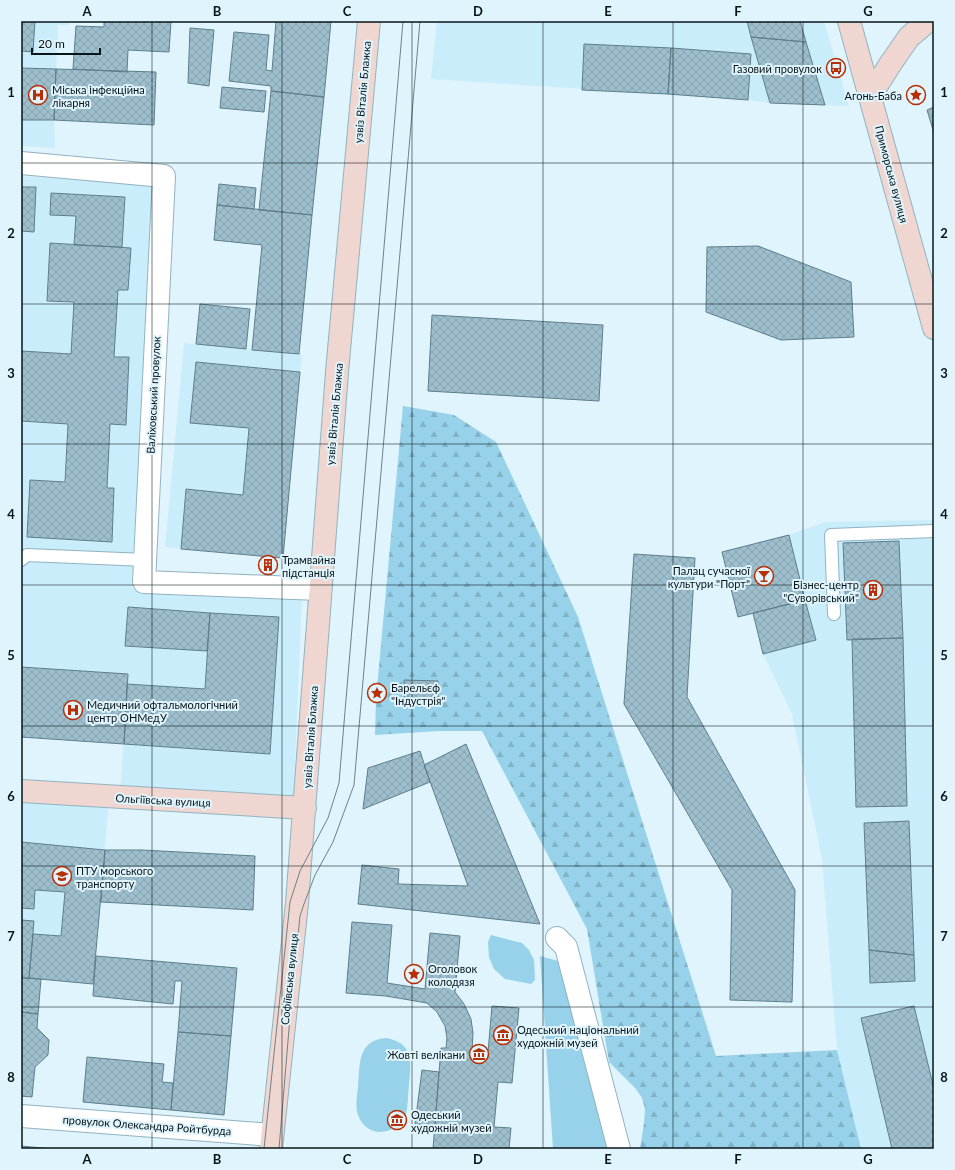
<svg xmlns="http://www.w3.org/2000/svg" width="955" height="1170" font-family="Lato,sans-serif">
  <defs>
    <pattern id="forest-firs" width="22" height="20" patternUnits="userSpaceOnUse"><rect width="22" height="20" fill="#97d2ea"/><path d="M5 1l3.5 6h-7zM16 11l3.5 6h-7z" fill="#81b3c8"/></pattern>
    <pattern id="building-cross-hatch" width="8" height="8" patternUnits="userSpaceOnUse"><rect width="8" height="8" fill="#9dbfcd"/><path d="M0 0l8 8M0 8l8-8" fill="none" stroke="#86a3af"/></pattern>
  </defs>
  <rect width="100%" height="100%" fill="#dff4fc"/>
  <path fill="#caedfc" d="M21,21H69V25H58L54,120L55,148L21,146Z
    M437,21H824L849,106L770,103L748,100L431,79Z
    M21,176L156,185L131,588L302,596L293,810L120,796L128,675L21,667Z
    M184,343L302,354L283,558L165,547Z
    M934,520V1149H861L837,1050L822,859L792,714L763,654L753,614L738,617L722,552L789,535L825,522Z
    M21,792L109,799L93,984L21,978Z"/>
  <path fill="#97d2ea" d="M491,935L522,943L529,950L534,960L535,980L531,984L505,979L494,969L489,957L488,942Z
    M540,956L558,961L611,1149H553Z
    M386,1038C414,1043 411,1062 409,1084C408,1095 408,1105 406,1115C395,1136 367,1139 358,1115C355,1107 357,1096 358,1088C360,1065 357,1040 386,1038Z"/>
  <path fill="url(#forest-firs)" d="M403,406L454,415L496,442L578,617L716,1056L837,1050L861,1149H640L644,1123L645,1109L642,1098L636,1089L609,1062L587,929L482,731H439L375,735L376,699Z"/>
  <path fill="url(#building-cross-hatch)" stroke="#5e7e8b" d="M21,21H35L33,52L21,51Z
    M104,21H171L169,52L128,50L127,72L73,69L76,26L104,27Z
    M276,21H331L324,97L271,91V86L229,81L234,32L269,35L266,70L272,71Z
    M747,21H800L806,42L751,37Z
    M190,28L214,30L209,86L188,83Z
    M751,37L806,42L825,105L770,103Z
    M584,44L671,48L668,94L582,90Z
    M671,48L751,54L748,100L668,94Z
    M21,68L56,69L54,120H21Z
    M56,69L156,72L154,125L54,120Z
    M222,87L266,91L264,112L220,108Z
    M271,91L324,97L312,215L259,210Z
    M934,107V133L927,110Z
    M219,184L256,188L254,209L217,205Z
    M21,187H36L34,232L21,231Z
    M51,193L125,197L122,247L74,245L76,216L50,215Z
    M217,205L312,215L299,354L252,350L262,245L214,240Z
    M50,243L131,248L128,290H118L114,357H129L126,425L110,424L107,488H114L112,542L27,537L30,480L65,482L68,424L21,421V351L71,354L74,302L47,301Z
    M758,246L851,282L854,337L781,340L706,312L707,247Z
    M200,304L250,309L246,349L196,344Z
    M432,315L603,325L599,401L428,391Z
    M196,362L300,372L283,558L181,549L186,489L243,495L249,428L190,423Z
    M789,535L805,600L738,617L722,552Z
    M899,541L903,638L847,640L843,543Z
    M634,554L695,558L687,697L795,890L792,1002L730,1000L732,890L624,704Z
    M262,559L273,560V571H262Z
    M805,600L816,640L763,654L753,613Z
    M128,607L210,613L207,651L125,646Z
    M210,613L279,617L270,754L124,744L127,684L205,689Z
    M903,638L907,806L856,807L852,639Z
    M21,667L128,674L124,744L21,737Z
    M404,680L438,681V701L404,700Z
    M377,689L382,690L381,700H376Z
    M466,744L540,924L358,904L362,865L399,869L398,884L468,886L424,765Z
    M420,751L430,782L363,809L368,768Z
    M909,821L914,955L869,950L864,823Z
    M21,842L105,850L93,984L29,978L33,934L61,936L65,892L35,890L34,909L21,908Z
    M105,850H142L255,856L253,910L101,902Z
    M21,920L34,921L29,978H21Z
    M352,922L392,925L387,983L425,989L430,933L460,936L455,992L464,1004L471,1019L473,1033L472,1051L488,1052L492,1006L519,1008L512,1083L498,1082L494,1127L511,1128L509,1149H433L441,1048H446L447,1038L445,1026L437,1012L427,1003L386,996L346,993Z
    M869,950L914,955L915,981L870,983Z
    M96,956L237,968L231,1036L178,1032L182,981H175L173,1004L93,996Z
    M21,978L41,979L38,1014L21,1012Z
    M914,1006L934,1089V1149H892L861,1018Z
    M21,1012L38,1014L37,1028L49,1040L48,1055L35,1067L32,1097L21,1096Z
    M178,1032L231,1036L224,1115L171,1110Z
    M87,1057L164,1064L162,1082L173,1083L171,1110L83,1102Z
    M422,1070L439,1072L435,1126L415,1124Z
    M21,1146L53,1149H21Z"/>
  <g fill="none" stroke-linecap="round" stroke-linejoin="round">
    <g stroke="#91b3c1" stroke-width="14">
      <path id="lane" d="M21,560L27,555L145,560
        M834,614L831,535L934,531"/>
    </g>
    <g stroke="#91b3c1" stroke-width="24">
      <path id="street" d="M21,163L164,176L144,582L320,589
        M557,938L566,947L619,1149
        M21,1116L272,1135"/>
    </g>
    <g stroke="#91b3c1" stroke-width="24">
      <path id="secondary" d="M849,21L934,328
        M870,96L891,63L909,37L928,21
        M21,791L305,808
        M271,1149L297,903L337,372L369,21"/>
    </g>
    <use href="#lane" stroke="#fff" stroke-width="12"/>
    <use href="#street" stroke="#fff" stroke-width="22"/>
    <use href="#secondary" stroke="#efd6d0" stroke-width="22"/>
    <path stroke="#708187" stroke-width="1" d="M264,1149L290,902L300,871L328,818L339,783L403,21
      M279,1149L291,1005L300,916L304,904L315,875L333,842L354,785L420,21"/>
  </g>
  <path fill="none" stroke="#071418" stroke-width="1" stroke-opacity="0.55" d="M152,21V1149M282,21V1149M412,21V1149M543,21V1149M673,21V1149M803,21V1149M21,163H934M21,304H934M21,444H934M21,585H934M21,726H934M21,866H934M21,1007H934"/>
  <defs>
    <g id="bus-ring" transform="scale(1)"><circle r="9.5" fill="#dff4fc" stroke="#b92f05" stroke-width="1.5"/><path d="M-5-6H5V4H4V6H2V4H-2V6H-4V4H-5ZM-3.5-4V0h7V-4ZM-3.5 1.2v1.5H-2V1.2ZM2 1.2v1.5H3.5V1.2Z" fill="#b92f05"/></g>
    <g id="hospital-ring" transform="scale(1)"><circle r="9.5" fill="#dff4fc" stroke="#b92f05" stroke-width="1.5"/><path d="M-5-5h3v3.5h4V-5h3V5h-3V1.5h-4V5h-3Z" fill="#b92f05"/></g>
    <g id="sight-ring" transform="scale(1)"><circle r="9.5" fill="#dff4fc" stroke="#b92f05" stroke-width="1.5"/><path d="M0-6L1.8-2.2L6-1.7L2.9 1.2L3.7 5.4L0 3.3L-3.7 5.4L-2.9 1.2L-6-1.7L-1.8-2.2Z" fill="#b92f05"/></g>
    <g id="building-ring" transform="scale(1)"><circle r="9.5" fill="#dff4fc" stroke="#b92f05" stroke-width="1.5"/><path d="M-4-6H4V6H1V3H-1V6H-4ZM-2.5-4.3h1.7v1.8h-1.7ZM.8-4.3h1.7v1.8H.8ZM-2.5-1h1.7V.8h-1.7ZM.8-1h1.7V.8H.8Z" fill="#b92f05"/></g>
    <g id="bar-ring" transform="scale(1)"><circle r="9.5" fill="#dff4fc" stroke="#b92f05" stroke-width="1.5"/><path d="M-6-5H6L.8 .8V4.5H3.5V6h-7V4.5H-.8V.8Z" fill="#b92f05"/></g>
    <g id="university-ring" transform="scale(1)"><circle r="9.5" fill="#dff4fc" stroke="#b92f05" stroke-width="1.5"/><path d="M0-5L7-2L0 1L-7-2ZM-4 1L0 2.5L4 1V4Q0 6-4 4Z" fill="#b92f05"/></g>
    <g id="museum-ring" transform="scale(1)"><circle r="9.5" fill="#dff4fc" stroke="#b92f05" stroke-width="1.5"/><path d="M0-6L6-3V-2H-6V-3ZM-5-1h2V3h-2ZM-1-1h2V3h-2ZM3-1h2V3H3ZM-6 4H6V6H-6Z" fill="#b92f05"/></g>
  </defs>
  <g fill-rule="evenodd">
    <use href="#bus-ring" x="836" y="68"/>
    <use href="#hospital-ring" x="38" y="95"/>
    <use href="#sight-ring" x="916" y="95"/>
    <use href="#building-ring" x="268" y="565"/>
    <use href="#bar-ring" x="764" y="576"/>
    <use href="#building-ring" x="873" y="590"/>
    <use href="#sight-ring" x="377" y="693"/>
    <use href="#hospital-ring" x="73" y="710"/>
    <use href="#university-ring" x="62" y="876"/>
    <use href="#sight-ring" x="414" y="974"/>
    <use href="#museum-ring" x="503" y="1035"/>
    <use href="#museum-ring" x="479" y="1054"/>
    <use href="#museum-ring" x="397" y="1120"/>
  </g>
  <g text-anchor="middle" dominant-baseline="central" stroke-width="4" stroke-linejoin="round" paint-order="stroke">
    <g font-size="11" fill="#071418" stroke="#dff4fc" text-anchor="start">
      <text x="822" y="68" text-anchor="end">Газовий провулок</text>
      <text x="52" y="89">Міська інфекційна<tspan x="52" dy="13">лікарня</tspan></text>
      <text x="902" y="95" text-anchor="end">Агонь-Баба</text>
      <text x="282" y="559">Трамвайна<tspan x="282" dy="13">підстанція</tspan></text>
      <text x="750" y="570" text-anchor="end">Палац сучасної<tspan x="750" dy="13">культури "Порт"</tspan></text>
      <text x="859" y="584" text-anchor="end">Бізнес-центр<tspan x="859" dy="13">"Суворівський"</tspan></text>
      <text x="391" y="687">Барельєф<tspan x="391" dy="13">"Індустрія"</tspan></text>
      <text x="87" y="704">Медичний офтальмологічний<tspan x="87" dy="13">центр ОНМедУ</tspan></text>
      <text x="76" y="870">ПТУ морського<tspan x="76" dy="13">транспорту</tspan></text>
      <text x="428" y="968">Оголовок<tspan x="428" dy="13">колодязя</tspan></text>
      <text x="517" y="1029">Одеський національний<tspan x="517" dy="13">художній музей</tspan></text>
      <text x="465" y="1054" text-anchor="end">Жовті велікани</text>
      <text x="411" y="1114">Одеський<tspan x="411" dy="13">художній музей</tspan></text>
    </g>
    <g font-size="11" fill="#071418" stroke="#dff4fc">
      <text transform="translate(362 92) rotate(-85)">узвіз Віталія Блажка</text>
      <text transform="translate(892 174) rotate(75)">Приморська вулиця</text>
      <text transform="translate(153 395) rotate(-87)">Валіховський провулок</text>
      <text transform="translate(334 414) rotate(-85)">узвіз Віталія Блажка</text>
      <text transform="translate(310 737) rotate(-86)">узвіз Віталія Блажка</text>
      <text transform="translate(163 800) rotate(3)">Ольгіївська вулиця</text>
      <text transform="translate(289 979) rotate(-84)">Софіївська вулиця</text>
      <text transform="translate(147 1125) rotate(4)">провулок Олександра Ройтбурда</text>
    </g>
  </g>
  <rect width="955" height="1170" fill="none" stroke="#dff4fc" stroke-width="44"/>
  <path d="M32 48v6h68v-6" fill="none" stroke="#071418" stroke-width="2"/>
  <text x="38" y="48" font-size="12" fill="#071418" stroke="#dff4fc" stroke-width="3" paint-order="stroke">20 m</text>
  <rect x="22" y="22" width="911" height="1126" fill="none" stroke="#071418" stroke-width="1.5"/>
  <g font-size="13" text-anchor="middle" font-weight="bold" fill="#071418">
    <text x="87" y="16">A</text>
    <text x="217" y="16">B</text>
    <text x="347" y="16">C</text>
    <text x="478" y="16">D</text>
    <text x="608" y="16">E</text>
    <text x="738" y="16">F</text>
    <text x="868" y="16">G</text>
    <text x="11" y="97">1</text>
    <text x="944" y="97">1</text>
    <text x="11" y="238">2</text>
    <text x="944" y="238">2</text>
    <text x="11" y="378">3</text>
    <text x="944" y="378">3</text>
    <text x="11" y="519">4</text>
    <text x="944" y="519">4</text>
    <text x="11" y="660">5</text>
    <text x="944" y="660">5</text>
    <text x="11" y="801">6</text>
    <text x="944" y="801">6</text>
    <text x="11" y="941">7</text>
    <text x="944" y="941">7</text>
    <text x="11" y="1082">8</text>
    <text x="944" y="1082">8</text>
    <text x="87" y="1164">A</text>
    <text x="217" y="1164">B</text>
    <text x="347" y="1164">C</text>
    <text x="478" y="1164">D</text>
    <text x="608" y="1164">E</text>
    <text x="738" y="1164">F</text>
    <text x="868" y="1164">G</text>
  </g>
</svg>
